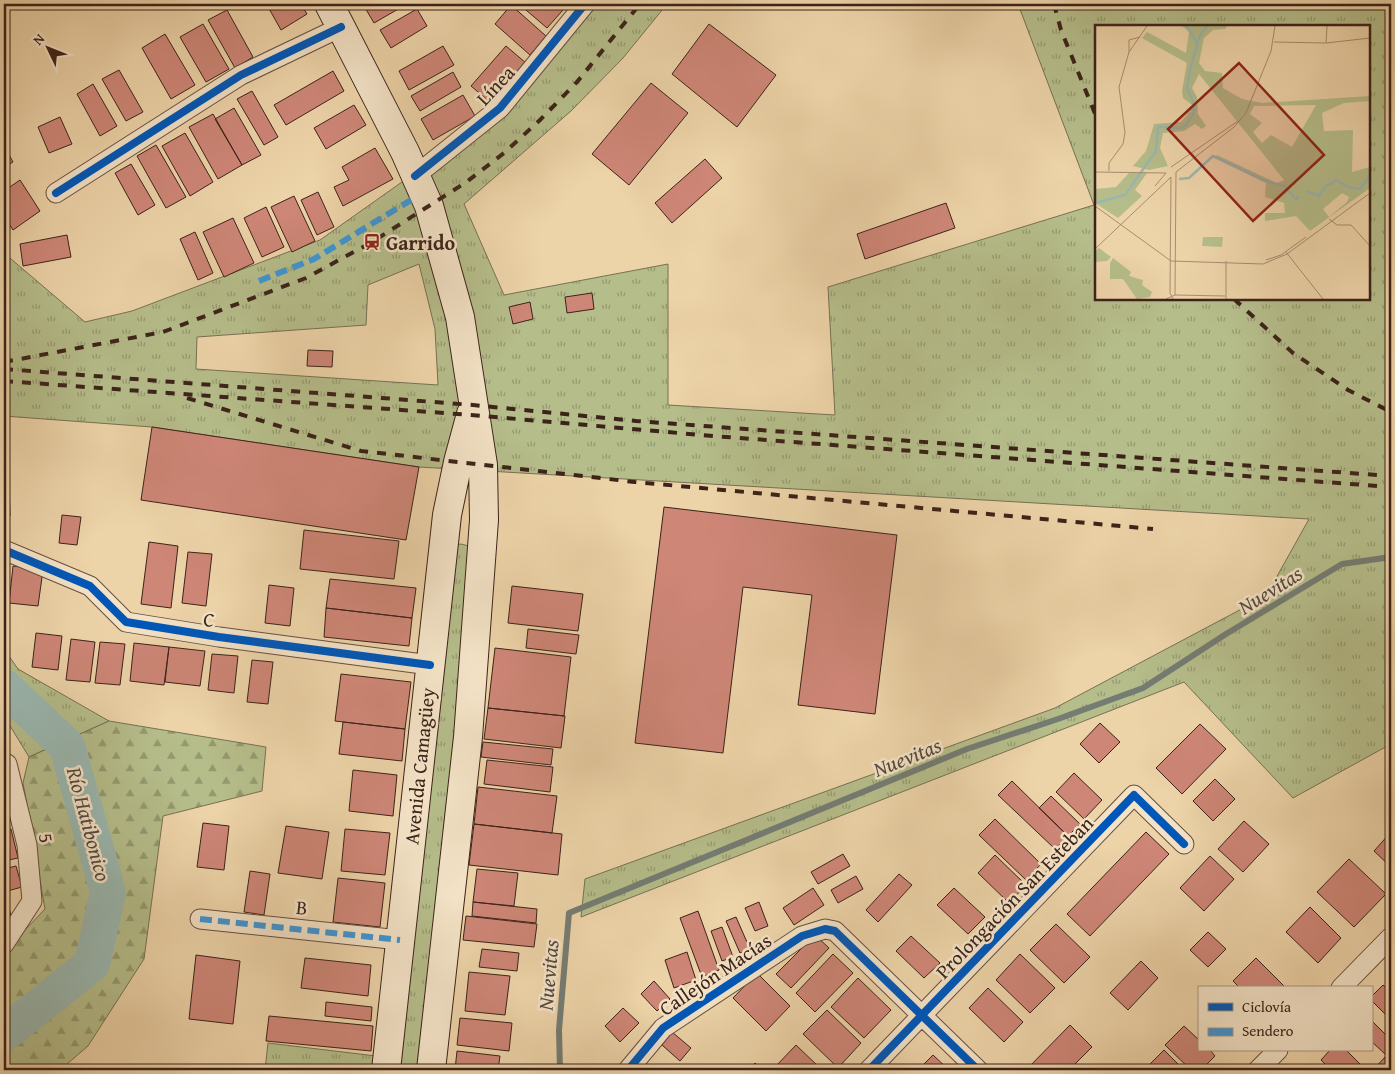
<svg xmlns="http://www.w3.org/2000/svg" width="1395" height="1074" font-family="'Gentium Book Plus',serif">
  <defs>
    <pattern id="grass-tufts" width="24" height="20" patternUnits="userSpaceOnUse" patternTransform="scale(1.25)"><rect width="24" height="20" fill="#b5bd8a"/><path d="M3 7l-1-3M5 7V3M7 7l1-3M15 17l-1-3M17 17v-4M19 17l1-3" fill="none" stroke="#949970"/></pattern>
    <pattern id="forest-firs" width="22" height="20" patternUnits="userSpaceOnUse" patternTransform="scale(1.25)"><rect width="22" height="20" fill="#b5bd8a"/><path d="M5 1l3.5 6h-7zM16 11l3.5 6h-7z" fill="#949970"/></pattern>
  </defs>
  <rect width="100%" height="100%" fill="#edd3a8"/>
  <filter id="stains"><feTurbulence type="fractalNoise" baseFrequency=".004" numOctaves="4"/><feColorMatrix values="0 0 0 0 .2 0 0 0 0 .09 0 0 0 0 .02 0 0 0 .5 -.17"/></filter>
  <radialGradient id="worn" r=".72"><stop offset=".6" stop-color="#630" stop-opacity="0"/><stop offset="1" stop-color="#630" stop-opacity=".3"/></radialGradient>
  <path fill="url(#grass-tufts)" stroke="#787052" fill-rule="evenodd" d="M588,4H667L623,58L571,111L464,204L504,295L668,264V405L835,415L828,287L1094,205L1018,4H1391V744L1293,798L1184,682L581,917L585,879L1055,708L1266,596L1309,519L419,467L152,427L4,416V253L85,322L132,311L320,240L498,114ZM1096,26H1369V299H1096ZM419,264L435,329L438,385L196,369L197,337L366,325L368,285Z
    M461,544L469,546L474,551L421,1070H399L455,545Z
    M4,649L18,669L109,721L29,757L4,716Z
    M268,1043L376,1056L374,1070H265Z"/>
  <path fill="url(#forest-firs)" stroke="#787052" d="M109,721L266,747L262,791L163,816L144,959L88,1046L60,1070H4V952L45,909L23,783L29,757Z"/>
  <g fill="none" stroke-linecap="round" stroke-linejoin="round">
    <path stroke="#747c73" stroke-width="6" d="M560,1070L559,1030L569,913L967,749L1058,719L1143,688L1226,634L1342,564L1391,557"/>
    <path stroke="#9ab7af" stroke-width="36" d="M4,687L67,746L108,892L92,964L4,1034"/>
  </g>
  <path fill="#ce8677" stroke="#3c2319" d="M270,4H301L307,14L281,30L267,5Z
    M367,4H407L374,23L364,6Z
    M519,4H556L563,10L547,28Z
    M511,5L546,36L530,55L495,24Z
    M417,9L427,26L391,48L380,30Z
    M227,10L253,57L235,68L208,20Z
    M203,24L229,69L206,82L180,37Z
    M709,24L776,75L737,127L672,74Z
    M165,34L195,85L171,99L142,48Z
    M443,46L454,65L409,90L399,71Z
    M506,46L526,63L491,103L471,86Z
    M119,70L143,112L126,121L102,79Z
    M333,71L344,91L286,125L274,105Z
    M453,72L461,87L420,111L411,96Z
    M651,83L688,113L629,185L592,154Z
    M93,84L117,126L100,136L77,94Z
    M252,91L278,137L264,145L237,99Z
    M463,95L475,116L433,140L421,119Z
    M354,105L366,125L326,149L314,128Z
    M234,108L261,155L242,165L215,119Z
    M213,114L242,165L218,179L189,127Z
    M60,117L72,144L49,153L38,127Z
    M185,133L213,182L190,196L162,146Z
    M156,145L186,197L166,208L137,156Z
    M4,146L13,162L4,167Z
    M375,148L393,179L343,206L334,187L349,180L342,167Z
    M705,159L722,178L672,223L655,203Z
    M131,164L155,205L138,215L115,173Z
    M20,180L40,211L13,230L4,216V191Z
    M318,192L334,227L317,235L301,200Z
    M294,196L315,241L292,252L271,207Z
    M946,203L955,228L865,259L857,234Z
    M266,207L284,247L262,257L244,218Z
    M233,218L254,263L224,277L203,232Z
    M195,232L213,273L198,280L180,239Z
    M67,235L71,257L23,266L20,244Z
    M592,293L594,309L567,313L565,297Z
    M530,302L533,319L513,324L509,307Z
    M308,350L333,351L332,367L307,366Z
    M152,427L419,467L406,540L141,500Z
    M4,481H9L10,516H4Z
    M664,507L897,535L875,714L798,705L812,595L743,587L723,753L635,743Z
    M62,515L81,517L77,545L59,543Z
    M304,530L399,541L394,579L300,569Z
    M149,542L178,546L171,608L141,604Z
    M188,552L212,554L206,606L182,603Z
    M13,566L43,570L38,606L9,603Z
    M330,579L416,588L412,618L326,608Z
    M269,585L294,588L290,626L265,623Z
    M512,586L583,594L578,631L508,623Z
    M326,608L412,618L409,646L324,637Z
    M528,629L579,635L576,654L526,648Z
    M36,633L62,636L58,670L32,667Z
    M71,639L95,642L90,682L66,680Z
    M100,642L125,644L120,685L95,683Z
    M134,643L169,647L164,685L130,681Z
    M169,647L205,651L200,686L165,682Z
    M495,648L571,657L564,716L488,708Z
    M212,654L238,656L234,693L208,690Z
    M252,660L273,662L268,704L247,702Z
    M341,674L411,682L405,729L335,721Z
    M488,708L565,716L561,748L484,739Z
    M343,722L405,729L402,761L339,754Z
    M1100,723L1120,742L1099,763L1080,744Z
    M1200,724L1226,749L1182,794L1156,768Z
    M483,742L553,749L551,765L481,757Z
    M487,760L553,767L550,792L484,784Z
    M353,770L397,775L393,816L349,811Z
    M1074,773L1102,800L1084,819L1056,792Z
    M1215,779L1235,799L1213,821L1193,801Z
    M1012,781L1068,836L1055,849L998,795Z
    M478,787L557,796L552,833L474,824Z
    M4,789L11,821L4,823Z
    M1051,796L1080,824L1068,836L1039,808Z
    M995,819L1041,864L1026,880L979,835Z
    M1244,821L1269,844L1243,872L1218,849Z
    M203,823L229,826L224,870L197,867Z
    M474,824L562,834L558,875L469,865Z
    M286,826L329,832L322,879L278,873Z
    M11,829L18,858L4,861V831Z
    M345,829L390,833L385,875L341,871Z
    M1146,832L1169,854L1090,936L1067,914Z
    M1391,832V867L1374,851Z
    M843,854L850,866L818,884L811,872Z
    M995,855L1026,885L1009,903L978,873Z
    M1210,856L1234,879L1204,911L1180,888Z
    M1349,859L1386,894L1354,927L1317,892Z
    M16,866L22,887L4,892V869Z
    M477,869L518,873L514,906L473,902Z
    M250,871L270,874L264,915L244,912Z
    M899,874L912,885L878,922L866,910Z
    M856,876L863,889L838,903L831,890Z
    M338,878L385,883L380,927L333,922Z
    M813,888L824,905L794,925L783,908Z
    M954,888L985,917L968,934L937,905Z
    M5,892L12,920L4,922V893Z
    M473,902L537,909L536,923L472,916Z
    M759,902L768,926L755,931L745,908Z
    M1310,907L1341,938L1318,963L1286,932Z
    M698,911L719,970L702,977L680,918Z
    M466,916L537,924L534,947L463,940Z
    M736,917L750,949L740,953L726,921Z
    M1056,924L1090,957L1064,983L1030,950Z
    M722,927L733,957L722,961L711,931Z
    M1208,932L1226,949L1208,967L1190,950Z
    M815,935L829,948L791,988L776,974Z
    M911,936L940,963L924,978L896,951Z
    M482,949L519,953L517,971L479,967Z
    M687,952L696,980L674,988L665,960Z
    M833,954L853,973L815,1012L796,993Z
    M1020,954L1055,988L1030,1013L996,980Z
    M196,955L240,961L233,1024L189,1019Z
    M305,958L371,965L368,996L301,988Z
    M1256,958L1286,988H1240L1233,981Z
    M1141,961L1158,978L1128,1010L1110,993Z
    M469,972L510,976L505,1015L465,1011Z
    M757,973L790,1006L766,1031L733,998Z
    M858,978L891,1010L864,1038L831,1007Z
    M654,981L670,999L657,1011L641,994Z
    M1383,985L1391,992V1020L1371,1000V997Z
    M988,988L1023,1022L1004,1042L969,1008Z
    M326,1002L372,1007L371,1021L325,1016Z
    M623,1008L639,1023L620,1042L605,1026Z
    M827,1010L861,1043L838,1068L803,1034Z
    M269,1016L373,1026L371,1051L266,1041Z
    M460,1018L512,1023L509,1051L457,1045Z
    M1371,1020L1391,1040V1048L1385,1054L1371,1041Z
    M1070,1025L1092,1047L1069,1070H1026Z
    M1184,1026L1199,1040V1050H1210L1215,1056L1201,1070H1191L1165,1045Z
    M672,1032L691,1048L680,1061L662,1045Z
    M796,1045L822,1070H780L776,1066Z
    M1164,1050L1184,1070L1145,1069Z
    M1330,1050H1346L1366,1070H1331L1321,1060Z
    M457,1051L500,1056L498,1070H455Z
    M933,1055L949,1070H918Z
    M1387,1055L1391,1060V1070H1373Z
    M755,1063L763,1070H748Z"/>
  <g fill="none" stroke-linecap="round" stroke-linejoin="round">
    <g stroke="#684f3d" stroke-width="21">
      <path id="street" d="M415,176L500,108L585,4
        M56,193L241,75L341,27
        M4,550L90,586L126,622L219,637L430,665
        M4,765L7,764L27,845L32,901L4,944
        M200,919L400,940
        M1341,988L1391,937
        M628,1070L663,1028L802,936L825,929L835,931L978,1070
        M869,1070L1134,795L1184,844
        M1258,1070L1278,1050"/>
    </g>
    <g stroke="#3c2319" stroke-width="30">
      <path id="secondary" d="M329,4L405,152L429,206L460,317L483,465L484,520L468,737L431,1070
        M386,1070L447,515L458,462L471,414"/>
    </g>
    <use href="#street" stroke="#f3e2c6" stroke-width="19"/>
    <use href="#secondary" stroke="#f3e2c6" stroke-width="28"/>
    <path stroke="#3c2319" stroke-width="4" stroke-dasharray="9 9" stroke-linecap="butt" d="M1054,4L1061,30L1096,116
      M1234,299L1293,353L1348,390L1391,412
      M4,362L163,332L306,278L372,242L465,183L504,153L540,120L577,82L640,4
      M4,369L473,405L636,421L1391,476
      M4,381L471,415L713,436L1391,487
      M187,398L361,451L635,482L1153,529"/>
    <path stroke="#3f95d4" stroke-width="6" stroke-dasharray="12 6" stroke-linecap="butt" d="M259,281L314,259L411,200
      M200,919L400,940"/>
    <g stroke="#f3e2c6" stroke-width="11">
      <path id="cycleway" d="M415,176L500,108L585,4
        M56,193L241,75L341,27
        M4,550L90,586L126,622L219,637L430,665
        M628,1070L663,1028L802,936L825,929L835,931L978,1070
        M869,1070L1134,795L1184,844"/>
    </g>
    <use href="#cycleway" stroke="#0057b8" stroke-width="8"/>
  </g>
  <defs>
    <g id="station-bare" transform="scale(1.35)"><path d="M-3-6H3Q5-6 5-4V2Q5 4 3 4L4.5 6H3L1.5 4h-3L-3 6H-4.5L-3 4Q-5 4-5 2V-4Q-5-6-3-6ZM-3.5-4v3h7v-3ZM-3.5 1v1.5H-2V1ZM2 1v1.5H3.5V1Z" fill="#8f2418" stroke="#f3e2c6" stroke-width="2.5" paint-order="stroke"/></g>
  </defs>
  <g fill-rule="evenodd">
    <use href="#station-bare" x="372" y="242"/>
  </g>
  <g text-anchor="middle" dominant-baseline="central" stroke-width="5" stroke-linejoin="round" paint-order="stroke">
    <g font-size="20" fill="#3c2319" stroke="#f3e2c6">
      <text transform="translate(495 85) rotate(-47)">Línea</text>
      <text transform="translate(209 619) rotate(9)">C</text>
      <text transform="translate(419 766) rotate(-84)">Avenida Camagüey</text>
      <text transform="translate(47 838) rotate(80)">5</text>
      <text transform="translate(1014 897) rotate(-46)">Prolongación San Esteban</text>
      <text transform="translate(302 907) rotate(6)">B</text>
      <text transform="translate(715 974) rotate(-34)">Callejón Macías</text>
    </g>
    <g font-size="20" font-weight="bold" fill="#3c2319" stroke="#f3e2c6" text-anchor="start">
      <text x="386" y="242">Garrido</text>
    </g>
    <g font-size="21" font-style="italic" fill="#54483e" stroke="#f3e2c6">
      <text transform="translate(1270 590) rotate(-32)">Nuevitas</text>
      <text transform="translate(907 757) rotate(-22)">Nuevitas</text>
      <text transform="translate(89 824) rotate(75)">Río Hatibonico</text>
      <text transform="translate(548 975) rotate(-85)">Nuevitas</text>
    </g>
  </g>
  <g transform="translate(1095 25)">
    <rect width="275" height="275" fill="#edd3a8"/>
    <path d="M87,1H132L130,4L118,5L109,13L104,38L110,46L127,48L128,63L147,74L167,78L275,71V76L249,78L227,88L229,106L258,105L257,147L275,142V163L215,206L201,191L170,196V188H190L189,178L170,172L171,158L119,132L122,130L182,158L189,155L104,49L97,63L102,72L103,89L95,86L97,80L88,73L87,66L92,38L47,13L52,7L91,28L94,7ZM221,80L197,122L176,110L167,118L158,107L167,98L155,89L159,81ZM247,168L254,172L252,177L234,192L228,184ZM34,148H52L40,165L47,171L23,193L0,178V164L21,162ZM18,233L36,247L34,251L48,255L47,260L57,267L55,272L42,274L28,254H15V238Z" fill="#b5bd8a" fill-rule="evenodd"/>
    <path d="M95,86L103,89L111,101L107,104L100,99L89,106L68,108L65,123L73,141L54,145L38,141L51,126L59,99L86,97Z" fill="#b5bd8a"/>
    <path d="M108,212H128L127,222L107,221ZM4,223L16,232L12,236L0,237V226Z" fill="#b5bd8a"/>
    <path fill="none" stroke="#9ab7af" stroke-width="2.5" d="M92,1L102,18M84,154L94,153L118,131L168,155L189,161L201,174L204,171M211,166L224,171L230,162L242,155L253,162L265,164L275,150M0,178L30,170L61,126L63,102L86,103L91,100L99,88L98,77L92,63L95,45L105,10L112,1"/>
    <path fill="none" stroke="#a68d6f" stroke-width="1" d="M179,17L231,18L232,1M231,18L275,13M34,27V15L45,12M76,142L143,96M14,146V138L28,119L30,108L24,62L34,27L52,1M0,147L71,148L60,161M0,181L76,236L168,239L192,229L275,168M234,194L242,200H256L275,221M0,224L76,152L75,268L78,274M191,227L228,274M171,235L186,230L211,212M80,270L81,147L139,102L151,88L176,26L180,1M71,274L80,270L130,271M131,274V236"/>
    <path fill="#8f2418" fill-opacity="0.15" stroke="#8f2418" stroke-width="2.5" d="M144,38L229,130L158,196L73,104Z"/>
    <rect width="275" height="275" fill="none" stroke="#3c2319" stroke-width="2.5"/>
  </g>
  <rect width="1395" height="1074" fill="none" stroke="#edd3a8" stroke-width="20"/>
  <rect x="5" y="5" width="1385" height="1064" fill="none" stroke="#3c2319" stroke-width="2.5"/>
  <rect x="10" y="10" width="1375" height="1054" fill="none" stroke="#3c2319"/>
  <rect x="1198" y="986" width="175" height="65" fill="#f3e2c6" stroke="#aa9681"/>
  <rect x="1208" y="1003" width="25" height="8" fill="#0057b8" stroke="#aa9681"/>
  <text x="1242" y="1012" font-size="15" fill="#3c2319">Ciclovía</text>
  <rect x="1208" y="1028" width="25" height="8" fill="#3f95d4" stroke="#aa9681"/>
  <text x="1242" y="1036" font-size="15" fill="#3c2319">Sendero</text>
  <g transform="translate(48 48) rotate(313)" stroke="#f3e2c6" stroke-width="4" paint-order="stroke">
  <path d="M0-4L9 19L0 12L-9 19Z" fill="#3c2319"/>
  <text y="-8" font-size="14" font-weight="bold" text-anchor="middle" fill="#3c2319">N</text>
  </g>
  <rect width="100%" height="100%" filter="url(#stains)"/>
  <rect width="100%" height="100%" fill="url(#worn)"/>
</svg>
